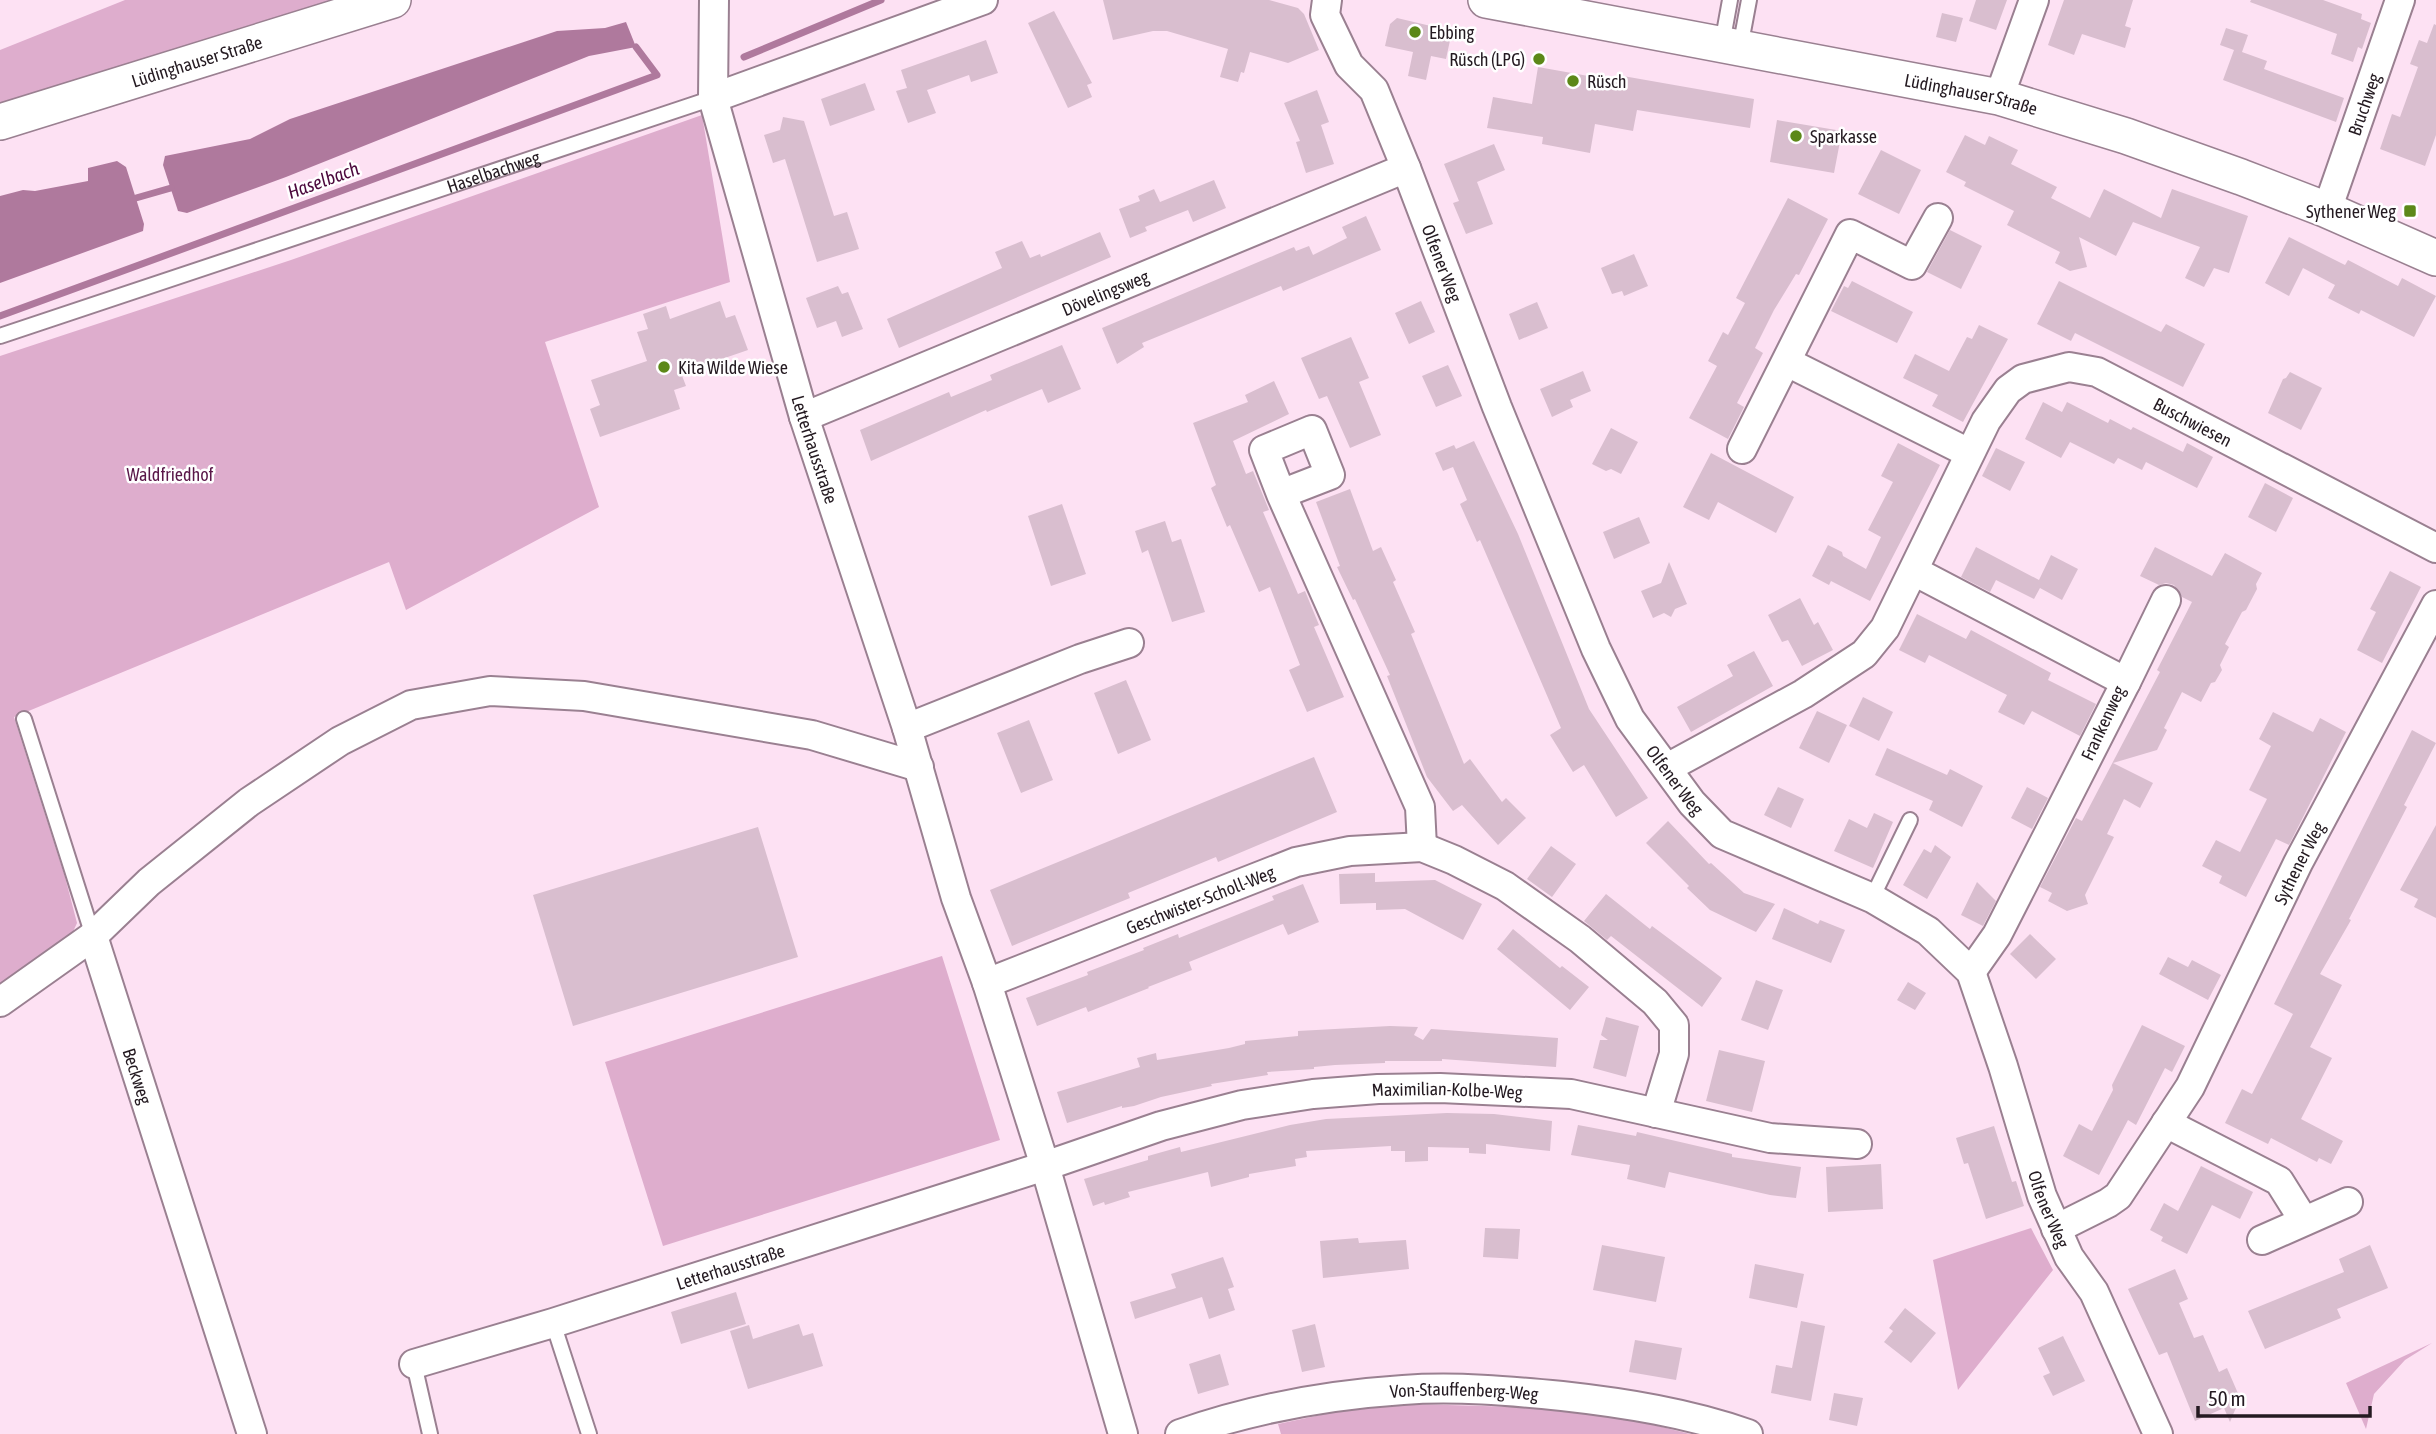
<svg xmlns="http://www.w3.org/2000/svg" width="2436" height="1434" font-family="'Asap Condensed',sans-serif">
  <rect width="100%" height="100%" fill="#fde1f3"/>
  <path fill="#deadcd" d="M125,0H337L0,114V50Z
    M702,115L730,282L545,342L599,507L406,610L389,562L14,717L65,877L77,923L66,947L0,994V356L291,260Z
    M942,956L1000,1140L663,1246L605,1062Z
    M2031,1228L2053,1270L1958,1390L1933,1260Z
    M2432,1343L2405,1360L2374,1394L2366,1429L2346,1383Z
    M1412,1404L1549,1408L1646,1423L1690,1434H1281L1278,1424L1335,1412Z"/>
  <path fill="#af799d" d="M626,22L636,47L589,56L286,177L187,213L178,211L163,165L165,156L250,139L290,119L557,31L605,28Z
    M117,161L126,167L144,224L143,231L0,283V196L23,190L35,191L88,181V168Z"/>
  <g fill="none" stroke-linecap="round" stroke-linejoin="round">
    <path stroke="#af799d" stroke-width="7" d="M744,57L881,0
      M136,198L171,188
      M0,316L657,75L636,47"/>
  </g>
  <path fill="#d9becf" d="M1103,0H1269L1298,8L1304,14L1319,50L1288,63L1250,52L1244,73L1241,72L1238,82L1220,77L1228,49L1167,31H1153L1113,40Z
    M1976,0H2007L1996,30L1969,21Z
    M2064,0H2133L2125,26L2131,28L2125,48L2082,34L2074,55L2048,45Z
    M2251,0H2323L2362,14L2361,19L2371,23L2362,49L2358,47L2353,62L2331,54L2337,34L2250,2Z
    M1054,11L1092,83L1087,85L1092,97L1068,108L1028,23Z
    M1942,13L1963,18L1956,42L1936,37Z
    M1397,18L1452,31L1446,59L1431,56L1426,80L1408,76L1413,52L1385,46L1390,24Z
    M2434,24L2436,25V135L2425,166L2380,149L2392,114L2400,117L2418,67L2410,64L2419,40L2427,43Z
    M2226,28L2248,35L2242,52L2267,61L2264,69L2344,98L2336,122L2223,80L2234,50L2220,45Z
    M986,40L998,73L971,82L969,75L927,90L936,113L908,123L896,91L907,88L901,70Z
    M1538,67L1622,82L1623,76L1754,99L1750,128L1637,110L1633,131L1595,124L1590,153L1542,144L1543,137L1487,128L1493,97L1532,104Z
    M865,83L875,110L830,126L821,99Z
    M1317,90L1329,122L1321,125L1334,164L1306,173L1296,142L1300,141L1284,103Z
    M783,117L804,121L834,216L847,212L859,249L817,262L785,159L773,163L764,135L780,130Z
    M1777,120L1842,131L1834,173L1770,162Z
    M1965,135L1985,145L1989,136L2018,150L2011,164L2057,187L2051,198L2090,218L2104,189L2161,218L2172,189L2248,216L2229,273L2214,268L2204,287L2185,278L2200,247L2133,222L2116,256L2079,237L2087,267L2070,271L2055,263L2060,252L2007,225L2014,211L1964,186L1966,182L1946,172Z
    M1494,144L1505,170L1477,182L1493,224L1466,234L1453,203L1459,201L1444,164Z
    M1881,150L1921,170L1899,214L1858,194Z
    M1214,180L1226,208L1193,222L1188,210L1145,227L1147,231L1130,238L1119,209L1140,201L1138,196L1154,189L1160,202Z
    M1788,198L1828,219L1799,275L1796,274L1774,310L1755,348L1763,353L1737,403L1744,407L1728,439L1689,418L1717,366L1708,361L1723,332L1728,335L1745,303L1736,298Z
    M1366,216L1381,250L1283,291L1281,286L1142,343L1144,347L1117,364L1102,328L1294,247L1296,251L1309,246L1313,255L1347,238L1342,227Z
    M1950,230L1982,246L1961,289L1927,272Z
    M1100,232L1111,257L899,348L887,319L1002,268L995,252L1022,241L1030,258L1040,254L1041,257Z
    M2289,237L2345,265L2348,260L2398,286L2402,278L2436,296L2414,337L2361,310L2359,314L2328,298L2335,285L2303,268L2289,296L2265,283Z
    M1634,254L1648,286L1624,296L1622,291L1612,294L1601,268Z
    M1852,281L1913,312L1897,343L1831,311L1844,286L1848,288Z
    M2059,281L2161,332L2166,324L2205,344L2183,387L2075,333L2071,341L2037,324Z
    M838,286L842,294L848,292L863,329L842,337L836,321L817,328L806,298Z
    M720,301L726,318L735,315L748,350L681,373L686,386L674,390L680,409L600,437L590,409L600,405L591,380L647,361L637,332L648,329L643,314L666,306L670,319Z
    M1421,301L1435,332L1409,344L1395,313Z
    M1537,302L1548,328L1519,340L1509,314Z
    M1979,325L2008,339L1963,422L1932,406L1938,395L1903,378L1915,354L1949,371L1967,337L1972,339Z
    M1351,337L1369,378L1359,382L1381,435L1350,448L1327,396L1319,399L1301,358Z
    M1062,345L1081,389L1048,403L1042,389L987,412L986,410L871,461L860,430L949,392L951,397L992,380L990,375Z
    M1448,365L1462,396L1436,407L1422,376Z
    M1583,371L1591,391L1570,400L1573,407L1552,417L1540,389Z
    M2290,372L2322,388L2301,430L2268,413L2283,379L2286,378Z
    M1274,381L1289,414L1233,441L1246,474L1253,471L1269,510L1263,512L1298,594L1305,591L1319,625L1314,627L1344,697L1307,712L1289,670L1300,665L1270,587L1259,592L1230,525L1227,527L1211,488L1216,485L1193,423L1248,402L1245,395Z
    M2043,402L2062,412L2067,402L2108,423L2110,419L2131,430L2133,427L2183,452L2187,443L2213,457L2197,488L2146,462L2142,470L2118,458L2114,464L2070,442L2061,458L2025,439Z
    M1611,428L1638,442L1621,474L1611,469L1606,471L1592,464Z
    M1474,441L1518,534L1589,709L1648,798L1616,817L1584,765L1573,772L1550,735L1561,728L1480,540L1477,542L1460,504L1467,500L1453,467L1443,471L1435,453L1454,445L1456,449Z
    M1898,443L1940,465L1870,601L1831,581L1829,585L1812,576L1828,545L1842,552L1843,556L1866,569L1881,537L1868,530L1893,482L1881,476Z
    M1996,448L2025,462L2010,491L1982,476Z
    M1711,453L1794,497L1776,533L1718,502L1709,520L1683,507Z
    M2265,483L2293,498L2276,532L2248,517Z
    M1350,489L1373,551L1381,547L1396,580L1393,582L1415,632L1411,634L1464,764L1470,759L1502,802L1506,798L1526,818L1498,845L1462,805L1453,811L1427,777L1387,676L1390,675L1355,599L1353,600L1337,567L1340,566L1316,502Z
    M1062,504L1086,574L1051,586L1028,516Z
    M1639,517L1650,543L1614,559L1603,532Z
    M1165,521L1172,542L1181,539L1205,612L1172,622L1148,550L1142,553L1135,531Z
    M1976,547L2039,580L2051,555L2078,569L2062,600L2040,588L2034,599L1996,580L1990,592L1961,577Z
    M2155,547L2212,576L2225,553L2262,573L2256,584L2257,589L2246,610L2242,612L2225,644L2229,647L2220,665L2222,670L2215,682L2211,683L2201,702L2182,692L2164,728L2167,730L2157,750L2113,763L2153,783L2140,808L2124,799L2107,834L2114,837L2085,895L2088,904L2067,911L2048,901L2052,893L2040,887L2076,818L2082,821L2160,672L2157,670L2192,602L2182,597L2174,585L2166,583L2159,585L2140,576Z
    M1669,562L1687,604L1675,609L1671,617L1664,613L1653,618L1641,591L1661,583Z
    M2390,571L2421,587L2382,663L2357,650L2376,612L2370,609Z
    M1800,598L1814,625L1818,622L1833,650L1802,666L1788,640L1782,642L1768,615Z
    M1917,614L1966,639L1971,630L2051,673L2048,680L2096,704L2080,736L2032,711L2024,725L1998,712L2007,695L1929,655L1925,663L1899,650Z
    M1754,651L1773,686L1691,732L1677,707L1733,676L1727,665Z
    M1126,680L1151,740L1118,754L1094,693Z
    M1863,697L1893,712L1879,741L1849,726Z
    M1817,711L1847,725L1829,763L1799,748Z
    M2273,712L2313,732L2320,718L2346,732L2289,845L2276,839L2246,897L2219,883L2222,876L2202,866L2216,840L2240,852L2267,799L2249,790L2271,746L2259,739Z
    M1029,720L1053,780L1021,793L997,733Z
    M2412,730L2436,743L2404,805L2407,807L2349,919L2351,920L2320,974L2342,985L2310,1047L2332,1058L2301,1119L2343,1141L2331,1164L2319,1158L2317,1162L2271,1138L2268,1144L2225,1123L2242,1089L2252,1094L2293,1014L2274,1004Z
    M1887,748L1947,775L1950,769L1983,786L1962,827L1929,810L1933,801L1875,775Z
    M1314,757L1337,812L1218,862L1216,857L1128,893L1130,898L1012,946L990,890Z
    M1778,787L1804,799L1791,828L1764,815Z
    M2027,787L2048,798L2032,829L2011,818Z
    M1874,813L1893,822L1873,868L1834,851L1849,819L1867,828Z
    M1668,821L1709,864L1711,863L1744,893L1775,904L1756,932L1710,910L1687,888L1689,886L1646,843Z
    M2436,825V918L2414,907L2418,899L2400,890Z
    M758,827L798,957L573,1026L533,895Z
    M1935,845L1951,857L1927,899L1903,885L1924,849L1931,853Z
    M1551,846L1576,864L1552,897L1527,879Z
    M1375,873V882L1435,880L1482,904L1463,940L1405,909L1376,910V903L1340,904L1339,874Z
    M1977,882L1996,901L1983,926L1961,915Z
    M1303,884L1319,922L1288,935L1283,924L1189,962L1192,970L1148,987L1149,988L1088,1012L1086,1007L1037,1026L1026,998L1088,975L1087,972L1144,950L1143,948L1178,934L1179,938L1274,900L1272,896Z
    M1606,894L1650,929L1652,926L1722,978L1702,1007L1611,936L1607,940L1584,921Z
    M1784,908L1818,924L1820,920L1845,930L1831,963L1772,939Z
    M1513,929L1560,968L1562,966L1589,987L1570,1010L1497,949Z
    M2030,934L2056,959L2036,979L2010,954Z
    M2168,957L2188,967L2192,960L2221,975L2208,1000L2159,974Z
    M1756,980L1783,990L1768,1030L1741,1020Z
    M1908,982L1926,993L1915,1010L1897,1000Z
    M1606,1017L1639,1026L1626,1077L1593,1068L1600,1040H1608L1601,1035Z
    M2142,1025L2185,1046L2172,1072L2165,1068L2136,1125L2128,1120L2099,1175L2063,1156L2079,1124L2092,1131L2113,1090L2112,1085Z
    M1390,1026L1418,1027L1414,1035L1423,1040L1431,1029L1558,1038L1556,1067L1442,1059V1061H1385V1063L1335,1065L1314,1067V1069L1267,1072L1268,1075L1211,1084L1212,1086L1161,1097L1134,1106L1122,1108V1106L1067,1123L1057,1092L1140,1067L1137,1058L1156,1053L1157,1060L1229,1048L1245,1044V1041L1298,1036V1031Z
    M1719,1050L1765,1061L1752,1112L1706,1101Z
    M1447,1113L1494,1114L1552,1121L1550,1151L1486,1144V1154L1469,1153V1148L1428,1147V1161L1405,1162V1151H1391V1146L1306,1151L1307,1157L1295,1159L1296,1166L1249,1174V1177L1211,1187L1208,1172L1128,1192L1130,1197L1105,1205L1104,1202L1093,1206L1084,1179L1148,1160V1156L1180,1147L1181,1152L1290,1125L1326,1119Z
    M1578,1125L1636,1136L1637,1132L1732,1154V1157L1801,1167L1796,1198L1770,1195L1669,1172L1665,1188L1627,1179L1630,1165L1571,1155Z
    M1994,1126L2012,1182L2016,1181L2024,1206L1986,1219L1968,1163L1964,1164L1956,1138Z
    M1881,1164L1883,1209L1828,1212L1826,1167Z
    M2201,1166L2253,1192L2240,1219L2212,1205L2187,1254L2161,1241L2163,1237L2150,1230L2164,1203L2178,1211Z
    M1485,1228L1520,1229L1518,1259L1483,1257Z
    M1358,1238L1359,1243L1406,1240L1409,1269L1323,1278L1320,1241Z
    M1602,1245L1665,1257L1656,1302L1593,1290Z
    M2370,1245L2388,1288L2337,1309L2341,1318L2265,1349L2248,1311L2344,1272L2339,1259Z
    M1223,1257L1234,1287L1228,1289L1235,1310L1209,1319L1202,1297L1135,1319L1130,1302L1176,1288L1171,1274Z
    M1755,1264L1804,1274L1797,1308L1749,1298Z
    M2175,1269L2188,1299L2179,1303L2194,1338L2203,1335L2219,1372L2227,1368L2240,1398L2230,1422L2224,1408L2195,1421L2167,1352L2159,1355L2128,1289Z
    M736,1292L746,1324L681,1344L671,1312Z
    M1905,1308L1936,1333L1911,1363L1884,1342L1893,1331L1889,1328Z
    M1801,1321L1825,1326L1811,1401L1771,1393L1776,1365L1792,1368Z
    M799,1324L803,1336L813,1333L823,1366L748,1389L730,1331L749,1325L753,1339Z
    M1315,1324L1325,1367L1302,1372L1292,1330Z
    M2063,1336L2085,1381L2053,1396L2043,1376L2050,1373L2038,1348Z
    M1635,1340L1682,1348L1676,1380L1629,1372Z
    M1220,1354L1229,1385L1198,1394L1189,1364Z
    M1834,1393L1863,1398L1857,1426L1829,1420Z"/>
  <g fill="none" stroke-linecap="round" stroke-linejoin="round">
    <g stroke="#9a8091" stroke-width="18">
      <g id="service">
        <path d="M1722,44L1730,0"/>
        <path d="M1740,48L1749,0"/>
        <path id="s1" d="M0,336L713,98"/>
        <path d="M24,719L93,936"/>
        <path d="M1872,898L1910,820"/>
        <path d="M553,1323L589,1434"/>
        <path d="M414,1364L430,1434"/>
      </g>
    </g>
    <g stroke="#9a8091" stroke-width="32">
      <g id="minor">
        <path id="s2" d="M714,0L713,98L804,417L907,728L956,898L987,983L1045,1166L1123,1434"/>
        <path id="s3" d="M1327,0L1325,15L1349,65L1374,90L1406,168L1497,407L1596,649L1630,719L1692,803L1722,834L1872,898L1928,931L1971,972L2003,1066L2042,1196L2069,1257L2094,1292L2158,1434"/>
        <path d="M1999,97L2034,0"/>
        <path d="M713,98L983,0"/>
        <path id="s4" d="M2327,210L2400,0"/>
        <path d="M1787,362L1969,453"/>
        <path id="s5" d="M804,417L1406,168"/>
        <path d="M1742,449L1850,234L1912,265L1938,218"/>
        <path d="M1281,494L1330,475L1312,430L1264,450L1281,494L1420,807L1422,847"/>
        <path d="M1914,571L2126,682L1997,935L1971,972"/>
        <path d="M2126,682L2166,600"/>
        <path d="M907,728L1080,659L1129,643"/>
        <path id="s6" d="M1667,768L1803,694L1864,654L1885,628L1986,421L2008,390L2023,379L2069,367L2097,372L2436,548"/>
        <path id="s7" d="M93,936L252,1434"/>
        <path id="s8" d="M987,983L1296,862L1350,851L1422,847L1454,860L1505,886L1580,939L1655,1002L1674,1025V1054L1656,1113"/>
        <path d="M0,1002L93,936L149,882L249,802L340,741L411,705L490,691L584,696L812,735L919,767"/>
        <path d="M2166,1123L2279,1181L2304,1221"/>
        <path id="s9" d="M2056,1229L2108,1203L2118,1196L2190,1087L2298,863L2436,605"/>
        <path d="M2262,1240L2348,1202"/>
        <path id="s10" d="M414,1364L553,1323L1045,1166L1161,1126L1242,1105L1313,1094L1378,1089L1440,1088L1571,1094L1770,1138L1857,1144"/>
        <path id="s11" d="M1180,1434C1251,1409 1327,1395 1403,1390C1455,1386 1510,1391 1562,1396C1625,1403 1688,1413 1748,1434"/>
      </g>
    </g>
    <g stroke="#9a8091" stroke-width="38">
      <g id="tertiary">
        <path id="s12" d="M1486,0L1999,97L2126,136L2241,177L2327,210L2436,258"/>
        <path id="s13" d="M0,122L393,0"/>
      </g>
    </g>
    <use href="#service" stroke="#fff" stroke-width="14"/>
    <use href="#minor" stroke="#fff" stroke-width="28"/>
    <use href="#tertiary" stroke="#fff" stroke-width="35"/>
  </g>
  <g fill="#5c8818" stroke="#fff" stroke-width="2.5">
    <circle cx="1415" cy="32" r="7"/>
    <circle cx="1539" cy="59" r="7"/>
    <circle cx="1573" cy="81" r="7"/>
    <circle cx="1796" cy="136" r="7"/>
    <rect x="2403" y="204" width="14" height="14" rx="3.5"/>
    <circle cx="664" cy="367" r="7"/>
  </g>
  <g text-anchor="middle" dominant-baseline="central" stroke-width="5" stroke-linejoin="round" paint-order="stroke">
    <g font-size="18" fill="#241a21" stroke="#fff" text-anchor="start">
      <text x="1429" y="32">Ebbing</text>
      <text x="1525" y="59" text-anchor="end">Rüsch (LPG)</text>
      <text x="1587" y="81">Rüsch</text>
      <text x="1810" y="136">Sparkasse</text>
      <text x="2396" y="211" text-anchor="end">Sythener Weg</text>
      <text x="678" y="367">Kita Wilde Wiese</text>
    </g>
    <g font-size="18" fill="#241a21" stroke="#fff">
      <text stroke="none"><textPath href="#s13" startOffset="206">Lüdinghauser Straße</textPath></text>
      <text stroke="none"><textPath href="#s12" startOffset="494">Lüdinghauser Straße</textPath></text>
      <text stroke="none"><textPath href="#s4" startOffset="112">Bruchweg</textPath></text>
      <text stroke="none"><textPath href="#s1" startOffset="520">Haselbachweg</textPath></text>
      <text stroke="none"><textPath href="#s3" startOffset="292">Olfener Weg</textPath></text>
      <text stroke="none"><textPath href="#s5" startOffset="326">Dövelingsweg</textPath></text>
      <text stroke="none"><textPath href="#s6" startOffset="732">Buschwiesen</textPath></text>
      <text stroke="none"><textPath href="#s2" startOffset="464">Letterhausstraße</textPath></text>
      <text transform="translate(2103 723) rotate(-65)">Frankenweg</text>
      <text stroke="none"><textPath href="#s3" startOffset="861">Olfener Weg</textPath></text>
      <text stroke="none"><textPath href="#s9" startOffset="450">Sythener Weg</textPath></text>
      <text stroke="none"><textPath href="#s8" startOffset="229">Geschwister-Scholl-Weg</textPath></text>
      <text stroke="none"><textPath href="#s7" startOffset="147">Beckweg</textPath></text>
      <text stroke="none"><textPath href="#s10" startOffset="1074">Maximilian-Kolbe-Weg</textPath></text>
      <text stroke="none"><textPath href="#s3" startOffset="1470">Olfener Weg</textPath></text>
      <text stroke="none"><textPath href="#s10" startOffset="331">Letterhausstraße</textPath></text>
      <text stroke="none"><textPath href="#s11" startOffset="289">Von-Stauffenberg-Weg</textPath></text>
    </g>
    <g font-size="18" fill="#591748" stroke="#fff">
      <text x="170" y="474">Waldfriedhof</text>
    </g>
    <g font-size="19" font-style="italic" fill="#4b083c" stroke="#fff">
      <text transform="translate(323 180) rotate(-20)">Haselbach</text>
    </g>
  </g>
  <path d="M2198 1406v10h172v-10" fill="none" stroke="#241a21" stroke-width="3.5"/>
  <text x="2208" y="1406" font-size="21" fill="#241a21" stroke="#ffffff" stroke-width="5" paint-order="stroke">50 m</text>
</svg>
